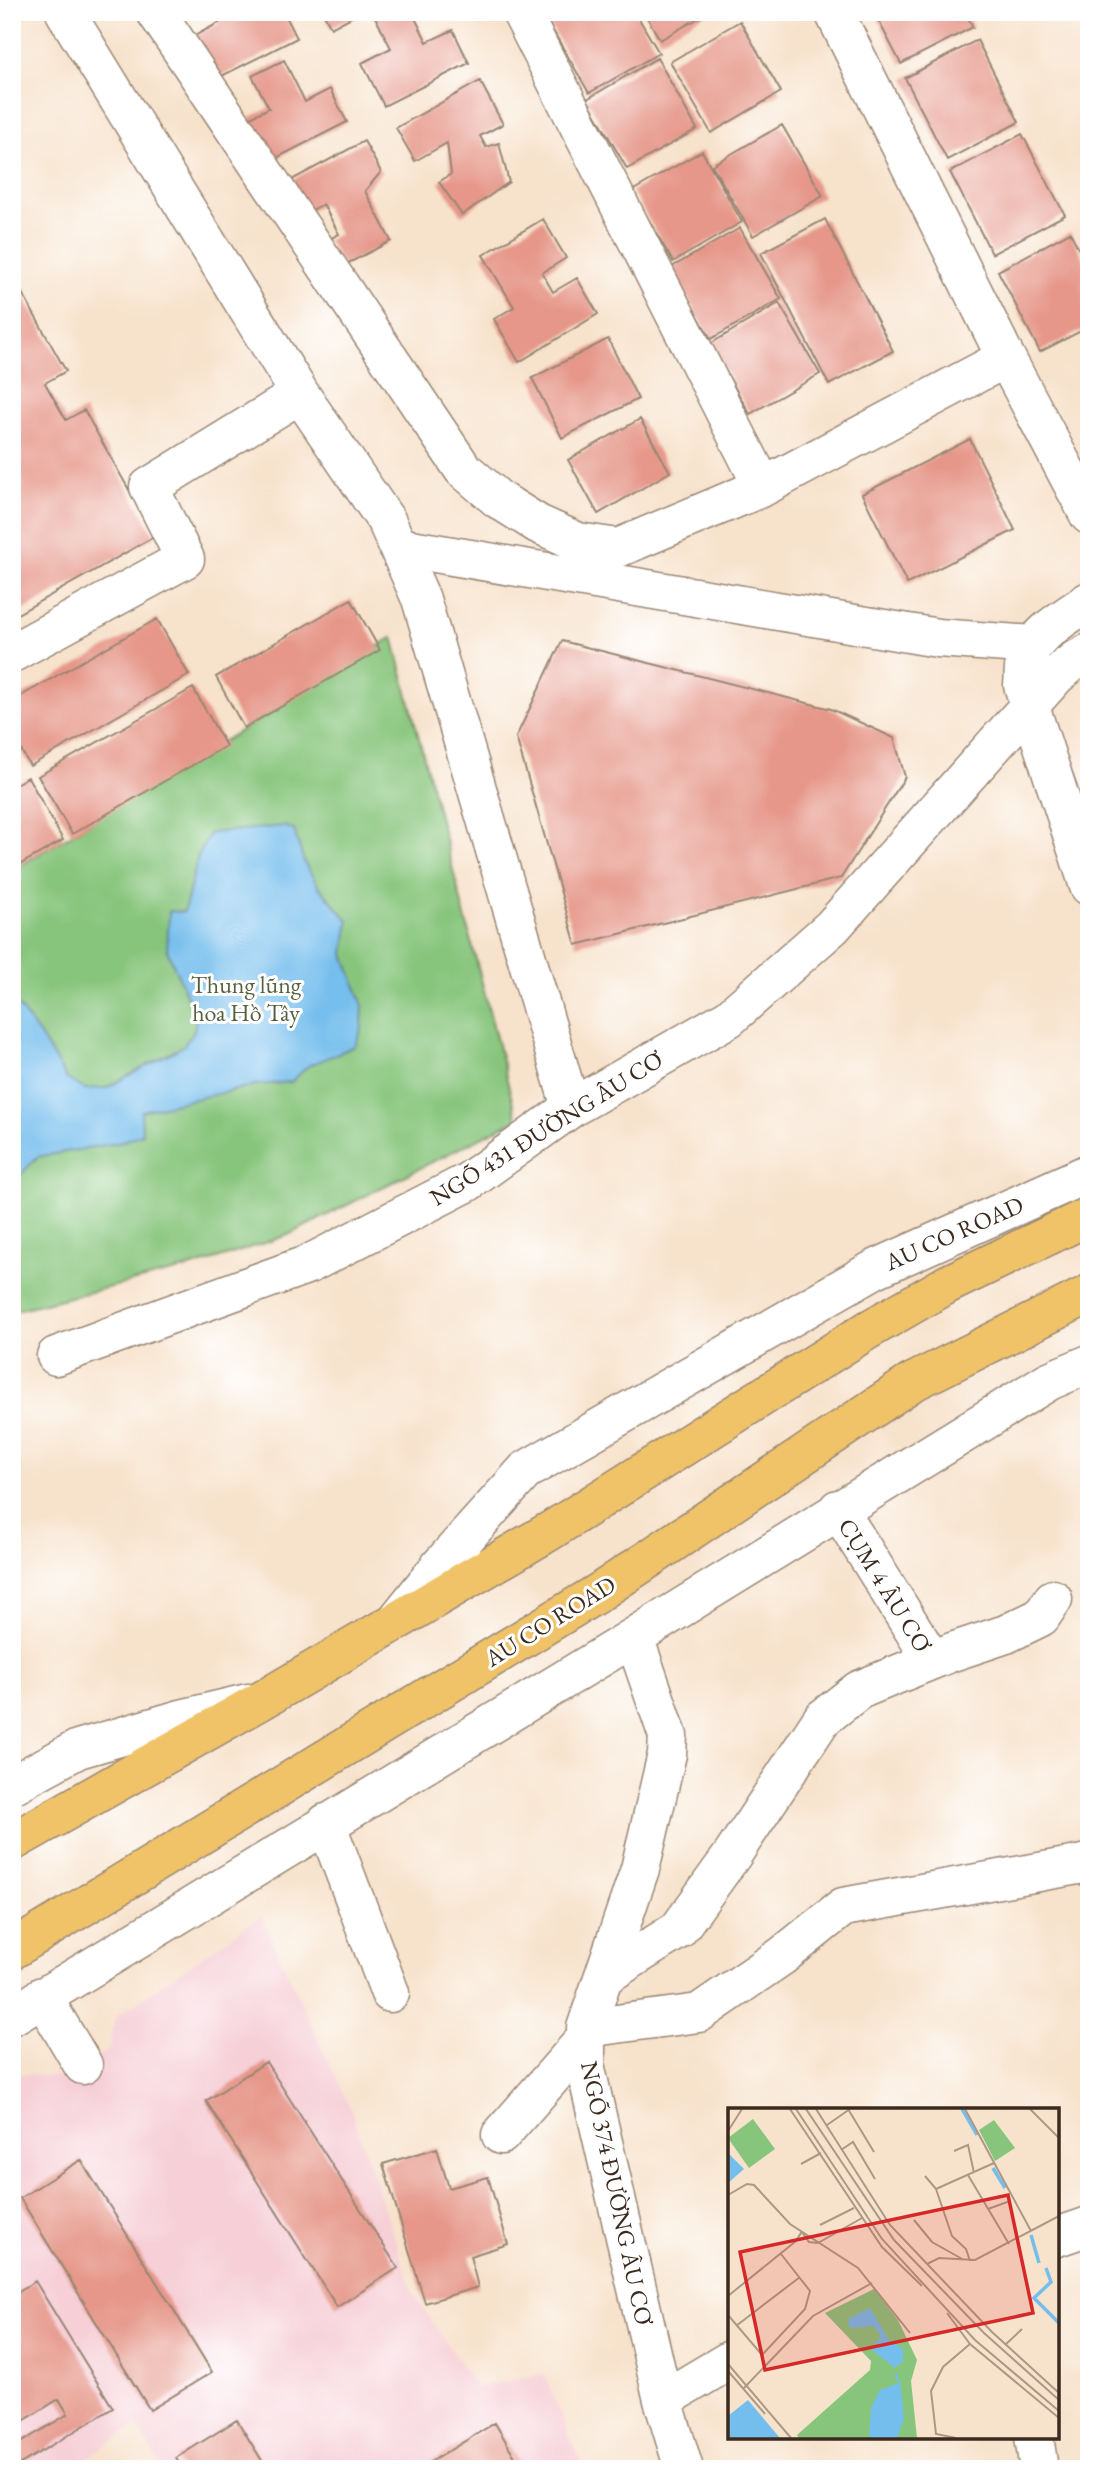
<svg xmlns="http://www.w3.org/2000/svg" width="1101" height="2481" font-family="'EB Garamond',serif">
  <rect width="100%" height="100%" fill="#fff"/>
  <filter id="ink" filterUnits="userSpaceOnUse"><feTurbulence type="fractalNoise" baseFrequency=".0143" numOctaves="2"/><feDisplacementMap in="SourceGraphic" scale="14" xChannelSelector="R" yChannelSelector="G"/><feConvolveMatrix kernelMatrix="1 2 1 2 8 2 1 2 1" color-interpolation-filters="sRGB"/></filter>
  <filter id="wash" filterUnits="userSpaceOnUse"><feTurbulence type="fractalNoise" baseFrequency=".00686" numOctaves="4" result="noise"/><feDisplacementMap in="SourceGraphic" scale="28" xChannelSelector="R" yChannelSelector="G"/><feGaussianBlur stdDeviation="1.57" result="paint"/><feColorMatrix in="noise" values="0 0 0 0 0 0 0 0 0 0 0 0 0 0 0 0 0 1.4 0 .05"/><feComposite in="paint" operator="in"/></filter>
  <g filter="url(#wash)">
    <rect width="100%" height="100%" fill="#f7e2cb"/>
    <path fill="#f6cfd7" d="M261,1916L351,2110L413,2293L476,2387L544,2374L583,2469H162L137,2425L70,2469H12V2078L19,2074L61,2077L109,2050L115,2017Z"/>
    <path fill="#87c57c" stroke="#61784d" stroke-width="2" d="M393,637L517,1119L288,1235L193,1267L12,1311V871Z"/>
    <path fill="#74beed" stroke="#587486" stroke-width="2" d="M284,826L294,830L304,862L319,887L349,921L344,954L363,1006L362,1028L355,1046L308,1066L291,1082L257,1085L141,1111L142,1134L118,1143L37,1157L15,1181L12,1221V998L39,1034L67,1079L85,1089L106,1088L183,1046L194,1031L196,1017L167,950L169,911L184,912L198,856L210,833Z"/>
    <g id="blocks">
      <path fill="#e69789" d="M213,12H253L255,17L265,12H284L297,38L212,81L190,38L219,23Z
        M323,12H361L331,28Z
        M384,12H412L427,42L453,30L469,63L384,106L362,63L391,48L375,17Z
        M565,12H635L659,53L589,93L548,22Z
        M644,12H709L660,40Z
        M874,12H965L973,27L901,64Z
        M740,21L781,92L711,133L670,62Z
        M977,40L1019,122L947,160L905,78Z
        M657,58L697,129L627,169L587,99Z
        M284,60L305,102L330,89L347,122L261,166L240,122L269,108L252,76Z
        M480,81L503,124L480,136L486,147L499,143L509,182L462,215L439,182L451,174L447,143L415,161L396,128Z
        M782,125L823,196L753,236L712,165Z
        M1022,134L1065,215L992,254L950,172Z
        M364,141L381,172L365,191L391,241L343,266L328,240L339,234L323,204L305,214L288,182Z
        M702,151L742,222L673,262L632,191Z
        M543,219L566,258L542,273L553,292L577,278L598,314L519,362L494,319L514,307L483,255Z
        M825,219L893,351L829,385L761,253Z
        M740,228L781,299L711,339L670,268Z
        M1070,232L1089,269V327L1040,352L998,271Z
        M12,275L66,371L45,383L66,420L84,410L155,536L12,617Z
        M779,303L820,374L750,414L710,344Z
        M608,339L638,399L562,438L532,378Z
        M640,419L670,472L598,514L568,460Z
        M970,439L1015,530L907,584L862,494Z
        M351,599L380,650L244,728L216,677Z
        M157,619L189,675L30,766L12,734V701Z
        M562,641L831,709L894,738L905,777L841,878L576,945L516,737Z
        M193,688L226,746L72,834L38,776Z
        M28,777L63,840L12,869V786Z
        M266,2062L398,2268L337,2307L206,2101Z
        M437,2148L449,2188L488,2177L508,2244L470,2256L478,2287L425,2303L383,2164Z
        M81,2160L212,2372L150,2410L20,2198Z
        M35,2281L113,2408L12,2469V2448L68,2414L59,2399L12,2428V2295Z
        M237,2420L267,2469H182L176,2458Z
        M495,2423L522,2469H419Z"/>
    </g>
  </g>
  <g filter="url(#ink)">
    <use href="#blocks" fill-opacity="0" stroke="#998674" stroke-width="2"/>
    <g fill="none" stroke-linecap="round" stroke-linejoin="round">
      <g stroke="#998674" stroke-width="41">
        <path id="minor" d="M65,12L300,394L387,522L421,599L571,1108
          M156,12L463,469L498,499L538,524L578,542L618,548L763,487L1006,358
          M521,12L763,487
          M834,12L1006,358L1089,515
          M399,547L938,638L1033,645
          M1089,601C1067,616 1032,635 1025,663C1023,669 1024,678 1023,685L1089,886
          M12,653L185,559L149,487L300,394
          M56,1356L309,1264L468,1182L571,1108L729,1018L832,927L1055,677L1075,660L1089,653
          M838,1509L932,1660
          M395,1622L439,1567L526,1470L875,1269L1089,1173
          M634,1637L668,1736L667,1754L640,1869L586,2028V2069L663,2400L684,2469
          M12,1785L78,1749L181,1719L248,1703
          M326,1823L390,1993
          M605,1976L678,1930L733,1854L822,1719L859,1690L952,1652L1006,1634L1041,1617L1053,1599
          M42,1996L83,2065
          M12,2016L634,1637L1049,1381L1089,1364
          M586,2028L699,2013L782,1956L843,1907L1089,1863
          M501,2135L586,2038
          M1057,2237L1089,2226
          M663,2400L730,2360
          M1034,2437L1039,2469"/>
      </g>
      <g stroke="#998674" stroke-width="41">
        <path id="major" d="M12,1842L264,1699L550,1531L868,1330L948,1284L1089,1216
          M12,1950L598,1593L911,1383L1089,1294"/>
      </g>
      <use href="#minor" stroke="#fff" stroke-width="38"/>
      <use href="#major" stroke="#f0c369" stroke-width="38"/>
    </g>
  </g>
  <g text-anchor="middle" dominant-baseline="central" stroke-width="6" stroke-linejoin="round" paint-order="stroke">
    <g font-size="24" fill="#56603f" stroke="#fff">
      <text x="246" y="984">Thung lũng<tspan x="246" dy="28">hoa Hồ Tây</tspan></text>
    </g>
    <g font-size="24" fill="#3b2a1e" stroke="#fff">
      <text transform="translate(546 1128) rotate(-32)">NGÕ 431 ĐƯỜNG ÂU CƠ</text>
      <text transform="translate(954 1233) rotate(-24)">AU CO ROAD</text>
      <text transform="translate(885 1585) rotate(58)">CỤM 4 ÂU CƠ</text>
      <text transform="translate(550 1621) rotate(-32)">AU CO ROAD</text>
      <text transform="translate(617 2193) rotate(78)">NGÕ 374 ĐƯỜNG ÂU CƠ</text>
    </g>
  </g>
  <g transform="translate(728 2108)">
    <rect width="331" height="331" fill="#f7e2cb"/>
    <path d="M25,11L47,41L21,60L0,30ZM266,12L287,40L267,53L251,22ZM146,181L170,212L189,252L183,273L189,330H71L69,327L142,262L143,253L97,205Z" fill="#87c57c"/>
    <path d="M0,45L16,61L0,75ZM142,200L161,232L175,241V253L167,260L143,241L153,228L146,218L122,220L120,211ZM166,266H169L172,273L176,310L169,330H141L143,300L152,282L171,275ZM20,292L52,330H0V308Z" fill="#74beed"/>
    <path fill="none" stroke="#74beed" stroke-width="3.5" d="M234,1L249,27M265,60L277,80M303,127L311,155M318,160L323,174L306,190L331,215"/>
    <path fill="none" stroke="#ac9886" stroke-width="2" d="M62,1L154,139L194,178M68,1L154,131L247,232L331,303M78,1L166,132L256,225L331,292M88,1L162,117L264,224L331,285M120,1L146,44M237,1L303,123M302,1L331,30M99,17L122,1M0,23L14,1M113,42L125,34L147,71M226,43L240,37L246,65M73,56L93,45M240,67L281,136M197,68L208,81L266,55M208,81L224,128L238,141L242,153M0,87L19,76L26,77L62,116L130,160L182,225M260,101L282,93M186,112L204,134L236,152M92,117L126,100M73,123L81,134L90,135M90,135L134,110M199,156L211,150L247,152L331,108M0,188L68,133L74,123M219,205L242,236L331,310M0,207L34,247L77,201L82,183L53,146M8,218L72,169M277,237L294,221M0,256L63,330M0,263L37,306M15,281L85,208L144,175M228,330L208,326L203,283L215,259L242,236"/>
    <path fill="#d62828" fill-opacity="0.15" stroke="#d62828" stroke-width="3.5" d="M280,87L305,205L37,262L12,144Z"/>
    <rect width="331" height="331" fill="none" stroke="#3b2a1e" stroke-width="3.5"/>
  </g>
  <rect width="1101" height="2481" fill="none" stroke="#fff" stroke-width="42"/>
</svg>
